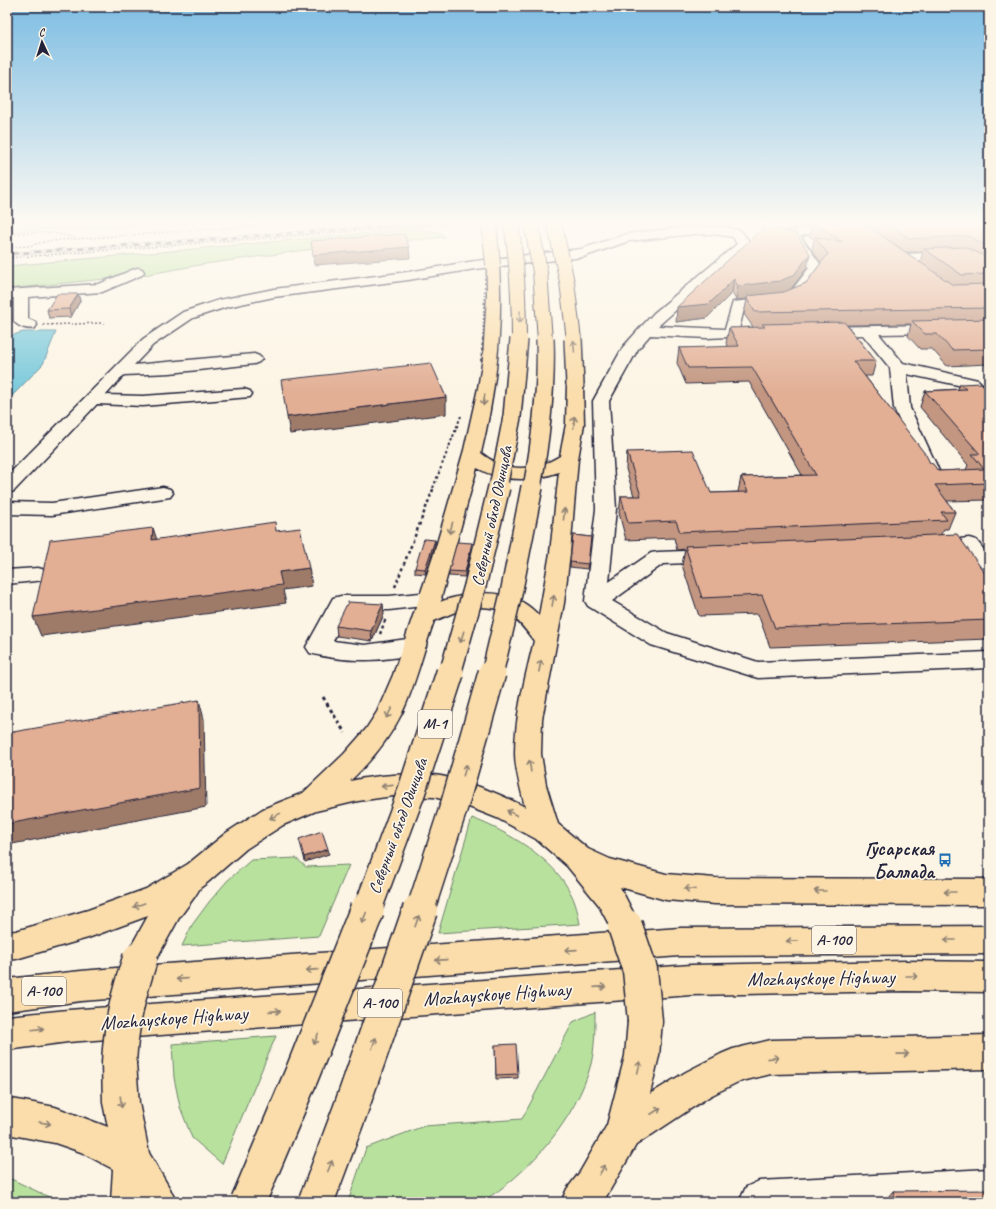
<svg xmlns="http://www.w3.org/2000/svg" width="996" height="1209" font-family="Caveat,sans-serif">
  <rect width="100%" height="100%" fill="#fcf5e5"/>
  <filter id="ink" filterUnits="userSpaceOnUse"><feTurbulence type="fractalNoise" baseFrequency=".025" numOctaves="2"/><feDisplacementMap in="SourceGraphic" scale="8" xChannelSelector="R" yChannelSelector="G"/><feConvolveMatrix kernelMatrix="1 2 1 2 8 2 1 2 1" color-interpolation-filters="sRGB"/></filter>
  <g filter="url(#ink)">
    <path fill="#b8e19d" stroke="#6d826c" d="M7,222H202L71,229H36L7,233Z
      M414,229L439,232L445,237L307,250L205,264L144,275L7,289V266Z
      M472,818C508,832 554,858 571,894C576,903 578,914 580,924L438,933Z
      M296,858L306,867L349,865L319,936L182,946L192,925L209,902L227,881L251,860Z
      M595,1012C595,1029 595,1047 591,1064C577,1118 528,1175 481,1202H348L366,1148L424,1126L522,1119L573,1022Z
      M276,1036L222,1164L192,1138L180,1107L174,1078L172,1044Z
      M7,1177L51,1198L52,1202H7Z"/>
    <path fill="#7ccadb" stroke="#58879b" d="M23,332H56L43,364L7,401V338L10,336Z"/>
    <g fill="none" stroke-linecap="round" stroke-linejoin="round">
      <g stroke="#22223b" stroke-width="3">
        <path id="minor" d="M839,224L843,225L845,228L843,231L815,233L800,236L823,268L802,296L781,305L744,309L739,329L750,330L752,333L750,336L707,338L650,335L638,349L609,401L616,509L609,582L651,553L658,552L713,550L720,551L723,556L720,561L713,562L663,564L612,601L667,633L758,662L989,652V668L758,678L651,645L588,606L585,601L596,509L593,401L623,347L641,327L654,313L737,244L733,237L715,234H694L629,241L583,257L475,269L408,280L274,297L227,307L193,318L153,345L134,365L254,354L259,356L262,359L259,362L254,364L170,373L124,375L106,395L143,396L244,389L250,391L252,394L250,397L143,406L97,404L14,491L7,493V476L143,339L183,312L219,300L274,289L408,272L475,261L581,249L627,234L694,226L727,227L741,231L748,240L749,245L658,326L725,329L733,302L778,297L792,290L809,268L787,234L789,231L815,225Z
          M888,243L892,244L906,254L963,251L989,265V274L961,259L903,262L898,261L882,247L884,244Z
          M137,268L142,269L144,272L142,275L102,292L28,297V319L35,322L37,325L35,328C28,330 18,327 14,321V298H7V290L99,284Z
          M989,324V332L879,334L903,363L978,380L989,391V405L983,404L967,387L907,374L910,408L940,473L938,477L931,479L924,477L922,473L894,408L890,368L863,335H821L816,334L814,331L816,328L821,327Z
          M163,487L170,489L173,493L170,497L52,515L7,514V502L52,503Z
          M969,538L976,540L989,556V578L982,576L963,551L936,552L929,550L926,546L929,542Z
          M38,568L45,570L49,575L45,580L7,584V570Z
          M431,592L439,594L442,599L439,604L389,610H348L333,641L365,645L414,638L422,640L426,646L422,652C386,662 346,663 310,653L306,647L333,598L341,596H389Z
          M989,1169V1202H741L740,1200L746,1187L759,1181Z"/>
      </g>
      <g stroke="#22223b" stroke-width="3">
        <path id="major" d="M493,261L498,262L499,265C503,329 496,391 481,453C505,473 534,472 560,456L566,424L567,385L569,382L575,380L581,382L583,385L584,424L578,459L570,553L564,603L542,719L541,754L546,785L558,824L588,849L610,859L666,874L715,878L989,879V905L715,904L666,900L620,887L640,926L638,931L680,928L989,926V954L680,956L81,1001L7,1011V979L81,971L128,967L124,959L148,916L88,938L16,959L7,960V932L16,931L88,910L146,889L188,864L226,833L263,809L303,793L344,754L366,729L377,712L393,675L433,557L464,450L478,388L483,358L487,296V265L488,262ZM477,468C503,482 531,482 559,472L550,553L539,616C514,587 473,590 440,602ZM475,607C506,606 517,617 534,641C525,678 515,715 515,753C515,771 521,789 525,807C503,795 458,777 433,775C405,773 377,775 350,781C371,761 389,739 402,713C416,684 423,651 434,621L462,609ZM393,796L434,797L464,805L497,818L536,839L567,866L598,904L613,932L153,965L179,918L195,896L200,888L208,882L246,849L283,825L316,811L358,801Z
          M906,961L989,962V992L906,991L691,995L68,1042L7,1050V1016L68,1010L691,965Z
          M645,1005L657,1009L662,1021L659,1056L650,1094L686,1072L721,1054L733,1049L771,1040L989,1035V1069L771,1074L738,1082L710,1096L636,1145L603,1202H561L567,1189L580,1172L607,1125L625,1056L628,1021L633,1009Z
          M119,1046L131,1051L136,1063L139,1103L149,1153L170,1189L176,1202H111L113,1169L81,1152L55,1143L7,1134V1098L55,1107L108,1127L103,1103L102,1063L107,1051Z"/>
      </g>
      <path stroke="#22223b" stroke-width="1.5" stroke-dasharray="2 2" stroke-linecap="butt" d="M7,235C34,232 49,230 75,238
        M7,247L29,246L48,241L309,222
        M7,258L472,222
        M43,325L104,323"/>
      <path stroke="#22223b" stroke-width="2" stroke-dasharray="2.5 2.5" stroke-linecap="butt" d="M433,488L461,416"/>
      <path stroke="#22223b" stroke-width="2.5" stroke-dasharray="3 3" stroke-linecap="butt" d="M395,587L434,487
        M380,634L386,618"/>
      <path stroke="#22223b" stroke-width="3" stroke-dasharray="3.5 3.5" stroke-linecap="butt" d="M323,697L345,733"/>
      <use href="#minor" fill="#fcf5e5" fill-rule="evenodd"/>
      <use href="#major" fill="#faddab" fill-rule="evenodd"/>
      <g stroke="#22223b" stroke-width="3">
        <path id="rail" d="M7,254L444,222"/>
      </g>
      <use href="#rail" stroke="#fcf5e5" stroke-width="2" stroke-dasharray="5.5" stroke-linecap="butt"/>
      <g stroke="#22223b" stroke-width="16" stroke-linecap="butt">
        <path id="major-bridge-far2" d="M489,222L493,265
          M554,222L567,282L574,340"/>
      </g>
      <g stroke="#22223b" stroke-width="20" stroke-linecap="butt">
        <path id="major-bridge-far1" d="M573,339L575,385"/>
      </g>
      <g stroke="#22223b" stroke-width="37" stroke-linecap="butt">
        <path id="major-bridge" d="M625,926L640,970L645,1021
          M119,1063C121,1025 128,995 140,959"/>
      </g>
      <g stroke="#22223b" stroke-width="16" stroke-linecap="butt">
        <path id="highway-bridge-far4" d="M511,222C517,261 519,300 519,340
          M531,222L540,272L545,340"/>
      </g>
      <g stroke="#22223b" stroke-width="20" stroke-linecap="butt">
        <path id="highway-bridge-far3" d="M498,488L512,417L519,339
          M532,488C541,438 547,389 545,339"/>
      </g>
      <g stroke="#22223b" stroke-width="24" stroke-linecap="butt">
        <path id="highway-bridge-far2" d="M450,674L475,586L499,487
          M492,674L511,594L532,487"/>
      </g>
      <g stroke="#22223b" stroke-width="30" stroke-linecap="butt">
        <path id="highway-bridge-far1" d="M367,911L411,793L450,673
          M420,911L455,803L492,673"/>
      </g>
      <g stroke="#22223b" stroke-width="37" stroke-linecap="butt">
        <path id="highway-bridge" d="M248,1202L302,1074L367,910
          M316,1202L350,1111L420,910"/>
      </g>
      <path stroke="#22223b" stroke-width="1.5" stroke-dasharray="2 2" stroke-linecap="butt" d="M483,340L485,277"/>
      <path stroke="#22223b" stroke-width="2" stroke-dasharray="2.5 2.5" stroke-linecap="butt" d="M481,361L483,339"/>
      <use href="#major-bridge-far2" stroke="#faddab" stroke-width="14"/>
      <use href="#major-bridge-far1" stroke="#faddab" stroke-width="17"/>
      <use href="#major-bridge" stroke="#faddab" stroke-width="34"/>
      <use href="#highway-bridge-far4" stroke="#faddab" stroke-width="14"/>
      <use href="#highway-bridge-far3" stroke="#faddab" stroke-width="17"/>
      <use href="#highway-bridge-far2" stroke="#faddab" stroke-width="21"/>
      <use href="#highway-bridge-far1" stroke="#faddab" stroke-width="27"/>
      <use href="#highway-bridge" stroke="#faddab" stroke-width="34"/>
    </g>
    <path fill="#c29680" stroke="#22223b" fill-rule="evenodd" d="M790,222H989V364L947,366L932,349H920L908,336L911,324L847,325L876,361L872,376H865L930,463L938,471L966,470L968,465L920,407L925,391L958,389L960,384L989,391V501L988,500L947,501L955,512L948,529H944L941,534L989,579V639L770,647L758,614L699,616L682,565L685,549L677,550L674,538L626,540L619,513L621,496H634L626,469L627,452L711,493L738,492L741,477L802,475L749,382L686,384L677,363L679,348L728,347L726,343L729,328L753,327L744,314L747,299L736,300L732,293L707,318L676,322L719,269L807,268L791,289L787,291L806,283L821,263L812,250L814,239L809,236L812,224L797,228ZM862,223L906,252H923L920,262Z
      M78,294L80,301L71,317L49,318L47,310Z
      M573,535L591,537L587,569L570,567Z
      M435,540V545L426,574L415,573V568Z
      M472,548L465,577L449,576V571Z
      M384,614L372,641L337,636L336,626Z
      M495,1045L518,1074V1078L496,1079Z
      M893,1191L989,1202H884Z"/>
    <path fill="#9e7a68" stroke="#22223b" d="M798,222H815L812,223V224L797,228Z
      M409,247L410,258L314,265L313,255Z
      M810,254L807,268L791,289L778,296L736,300L738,286Z
      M734,279L732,293L707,318L676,322L677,307Z
      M78,294L80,301L71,317L69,309Z
      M446,397V414L290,434L287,417Z
      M153,528L159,546L152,540Z
      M435,540V545L426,574L425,569Z
      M472,543V548L465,577V572Z
      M309,568L312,586L283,590L286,603L41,636L33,617L279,572Z
      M383,604L384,614L372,641L371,631Z
      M199,700L204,719L206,807L7,845V824Z
      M328,849L329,854L305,862L304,857Z"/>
    <path fill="#e2af95" stroke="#22223b" d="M813,222H862L953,285L989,284V308L755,312L747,299L748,296L784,292L806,283L828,254L815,237L842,242Z
      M885,222H989V247L968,236L910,239Z
      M764,227L796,233L810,254L794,275L780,281L738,286L734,279L709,304L677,307Z
      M404,234L409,247L313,255L311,241Z
      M965,247L989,258V274L962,275L924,249Z
      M57,294H78L69,309L47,310Z
      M989,319V349L952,350L937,334H925L912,321Z
      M844,322L876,361H853L926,455L930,463L933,464L938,471L984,469L972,454H980L925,391L966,389L960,384L981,383L989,391V483L935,485L955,512H941L947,520L680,532L676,521L628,523L621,496H641L627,452L693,450L711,493L748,492L741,477L816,475L752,367L688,368L679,348L739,346L729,328L765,327L762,324Z
      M431,363L446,397L287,417L281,380Z
      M275,522L276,531L300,528L309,568L279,572L282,585L33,617L50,540L153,528L152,540Z
      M957,534L989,579V620L775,628L762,595L702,598L685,546Z
      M573,535L591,537L588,564L570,562Z
      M424,539L435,540L431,552L425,569L415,568Z
      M457,542L472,543L465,572L449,571Z
      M348,602L383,604L371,631L336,626Z
      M199,700L200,788L7,824V733Z
      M322,831L328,849L304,857L299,839Z
      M516,1044L518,1074L496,1075L495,1045Z
      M989,1190V1202H896L893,1191Z"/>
    <defs><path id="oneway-shaft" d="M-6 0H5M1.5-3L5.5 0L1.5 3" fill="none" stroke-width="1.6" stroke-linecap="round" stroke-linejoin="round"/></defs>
    <g stroke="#8e8073">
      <use href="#oneway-shaft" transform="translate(520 317) rotate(91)"/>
      <use href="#oneway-shaft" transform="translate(574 346) rotate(-94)"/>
      <use href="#oneway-shaft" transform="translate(484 400) rotate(98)"/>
      <use href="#oneway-shaft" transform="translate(574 422) rotate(-86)"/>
      <use href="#oneway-shaft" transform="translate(564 514) rotate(-85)"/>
      <use href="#oneway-shaft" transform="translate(451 528) rotate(106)"/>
      <use href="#oneway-shaft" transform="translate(553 601) rotate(-80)"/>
      <use href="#oneway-shaft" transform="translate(462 637) rotate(107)"/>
      <use href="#oneway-shaft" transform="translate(540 666) rotate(-79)"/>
      <use href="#oneway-shaft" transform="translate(389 713) rotate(120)"/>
      <use href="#oneway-shaft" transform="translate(530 766) rotate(-99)"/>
      <use href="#oneway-shaft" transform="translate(465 770) rotate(-73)"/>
      <use href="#oneway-shaft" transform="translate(387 786) rotate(174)"/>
      <use href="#oneway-shaft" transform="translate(512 813) rotate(-152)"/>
      <use href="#oneway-shaft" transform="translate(275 816) rotate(154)"/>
      <use href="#oneway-shaft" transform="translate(690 889) rotate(-175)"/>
      <use href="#oneway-shaft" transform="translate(820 891) rotate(-180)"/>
      <use href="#oneway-shaft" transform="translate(950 892) rotate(-180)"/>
      <use href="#oneway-shaft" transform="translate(139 905) rotate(160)"/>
      <use href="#oneway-shaft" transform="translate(364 918) rotate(112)"/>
      <use href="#oneway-shaft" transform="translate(417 921) rotate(-71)"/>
      <use href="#oneway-shaft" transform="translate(950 940) rotate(-180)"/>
      <use href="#oneway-shaft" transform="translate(792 941) rotate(179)"/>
      <use href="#oneway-shaft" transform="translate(571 950) rotate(176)"/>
      <use href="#oneway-shaft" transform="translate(441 960) rotate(176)"/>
      <use href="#oneway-shaft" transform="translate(312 970) rotate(176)"/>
      <use href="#oneway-shaft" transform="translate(912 976)"/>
      <use href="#oneway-shaft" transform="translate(182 979) rotate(176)"/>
      <use href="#oneway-shaft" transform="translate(600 987) rotate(-4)"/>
      <use href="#oneway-shaft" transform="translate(275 1011) rotate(-4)"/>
      <use href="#oneway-shaft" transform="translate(38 1029) rotate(-7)"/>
      <use href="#oneway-shaft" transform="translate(316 1039) rotate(112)"/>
      <use href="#oneway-shaft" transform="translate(374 1043) rotate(-71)"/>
      <use href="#oneway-shaft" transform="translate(903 1054) rotate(-1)"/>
      <use href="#oneway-shaft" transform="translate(773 1058) rotate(-6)"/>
      <use href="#oneway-shaft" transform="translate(639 1067) rotate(-77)"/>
      <use href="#oneway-shaft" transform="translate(121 1102) rotate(83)"/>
      <use href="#oneway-shaft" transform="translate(656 1111) rotate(-33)"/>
      <use href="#oneway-shaft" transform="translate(45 1123) rotate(10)"/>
      <use href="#oneway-shaft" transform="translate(330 1166) rotate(-68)"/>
      <use href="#oneway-shaft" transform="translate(602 1170) rotate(-61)"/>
    </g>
  </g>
  <linearGradient id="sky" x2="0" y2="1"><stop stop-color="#7dbde3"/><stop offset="0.57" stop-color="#fefaf3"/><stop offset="1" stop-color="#fefaf3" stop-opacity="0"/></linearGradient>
  <rect width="996" height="392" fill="url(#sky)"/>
  <defs>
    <g id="bus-bare" transform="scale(1.08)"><path d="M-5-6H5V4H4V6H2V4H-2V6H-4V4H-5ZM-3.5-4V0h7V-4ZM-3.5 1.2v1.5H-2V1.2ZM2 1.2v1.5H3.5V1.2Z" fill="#1f6fb2" stroke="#fcf5e5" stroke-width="2.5" paint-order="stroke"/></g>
  </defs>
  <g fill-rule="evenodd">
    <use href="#bus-bare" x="945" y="860"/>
  </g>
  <g text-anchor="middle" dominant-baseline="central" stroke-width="3.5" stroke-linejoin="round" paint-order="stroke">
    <g fill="#fcf5e5" stroke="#63616e" stroke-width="1">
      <rect x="418" y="710" width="34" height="28" rx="3"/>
      <rect x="812" y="926" width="44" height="28" rx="3"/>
      <rect x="22" y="977" width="44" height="28" rx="3"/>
      <rect x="358" y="989" width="44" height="28" rx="3"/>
    </g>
    <g font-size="16" font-weight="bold" fill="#22223b">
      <text x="435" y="724">М-1</text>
      <text x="834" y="940">А-100</text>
      <text x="44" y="991">А-100</text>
      <text x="380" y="1003">А-100</text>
    </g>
    <g font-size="17" fill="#22223b" stroke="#fcf5e5">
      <text transform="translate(492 516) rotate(-78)">Северный обход Одинцова</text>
      <text transform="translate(398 826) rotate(-70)">Северный обход Одинцова</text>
    </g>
    <g font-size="20" font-weight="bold" fill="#22223b" stroke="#fcf5e5" text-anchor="end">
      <text x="934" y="848">Гусарская<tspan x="934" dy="23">Баллада</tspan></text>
    </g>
    <g font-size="20" fill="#22223b" stroke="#fcf5e5">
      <text transform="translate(821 978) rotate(-1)">Mozhayskoye Highway</text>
      <text transform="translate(497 994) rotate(-4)">Mozhayskoye Highway</text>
      <text transform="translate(174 1018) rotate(-4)">Mozhayskoye Highway</text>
    </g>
  </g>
  <rect width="996" height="1209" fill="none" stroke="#fcf5e5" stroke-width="24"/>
  <rect x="12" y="12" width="972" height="1185" fill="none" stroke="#22223b" stroke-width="1.5" filter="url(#ink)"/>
  <g transform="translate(42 42) rotate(356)" stroke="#fcf5e5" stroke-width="3" paint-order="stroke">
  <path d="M0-3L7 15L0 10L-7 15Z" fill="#22223b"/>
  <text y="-6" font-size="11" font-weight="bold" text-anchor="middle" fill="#22223b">С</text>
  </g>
</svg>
